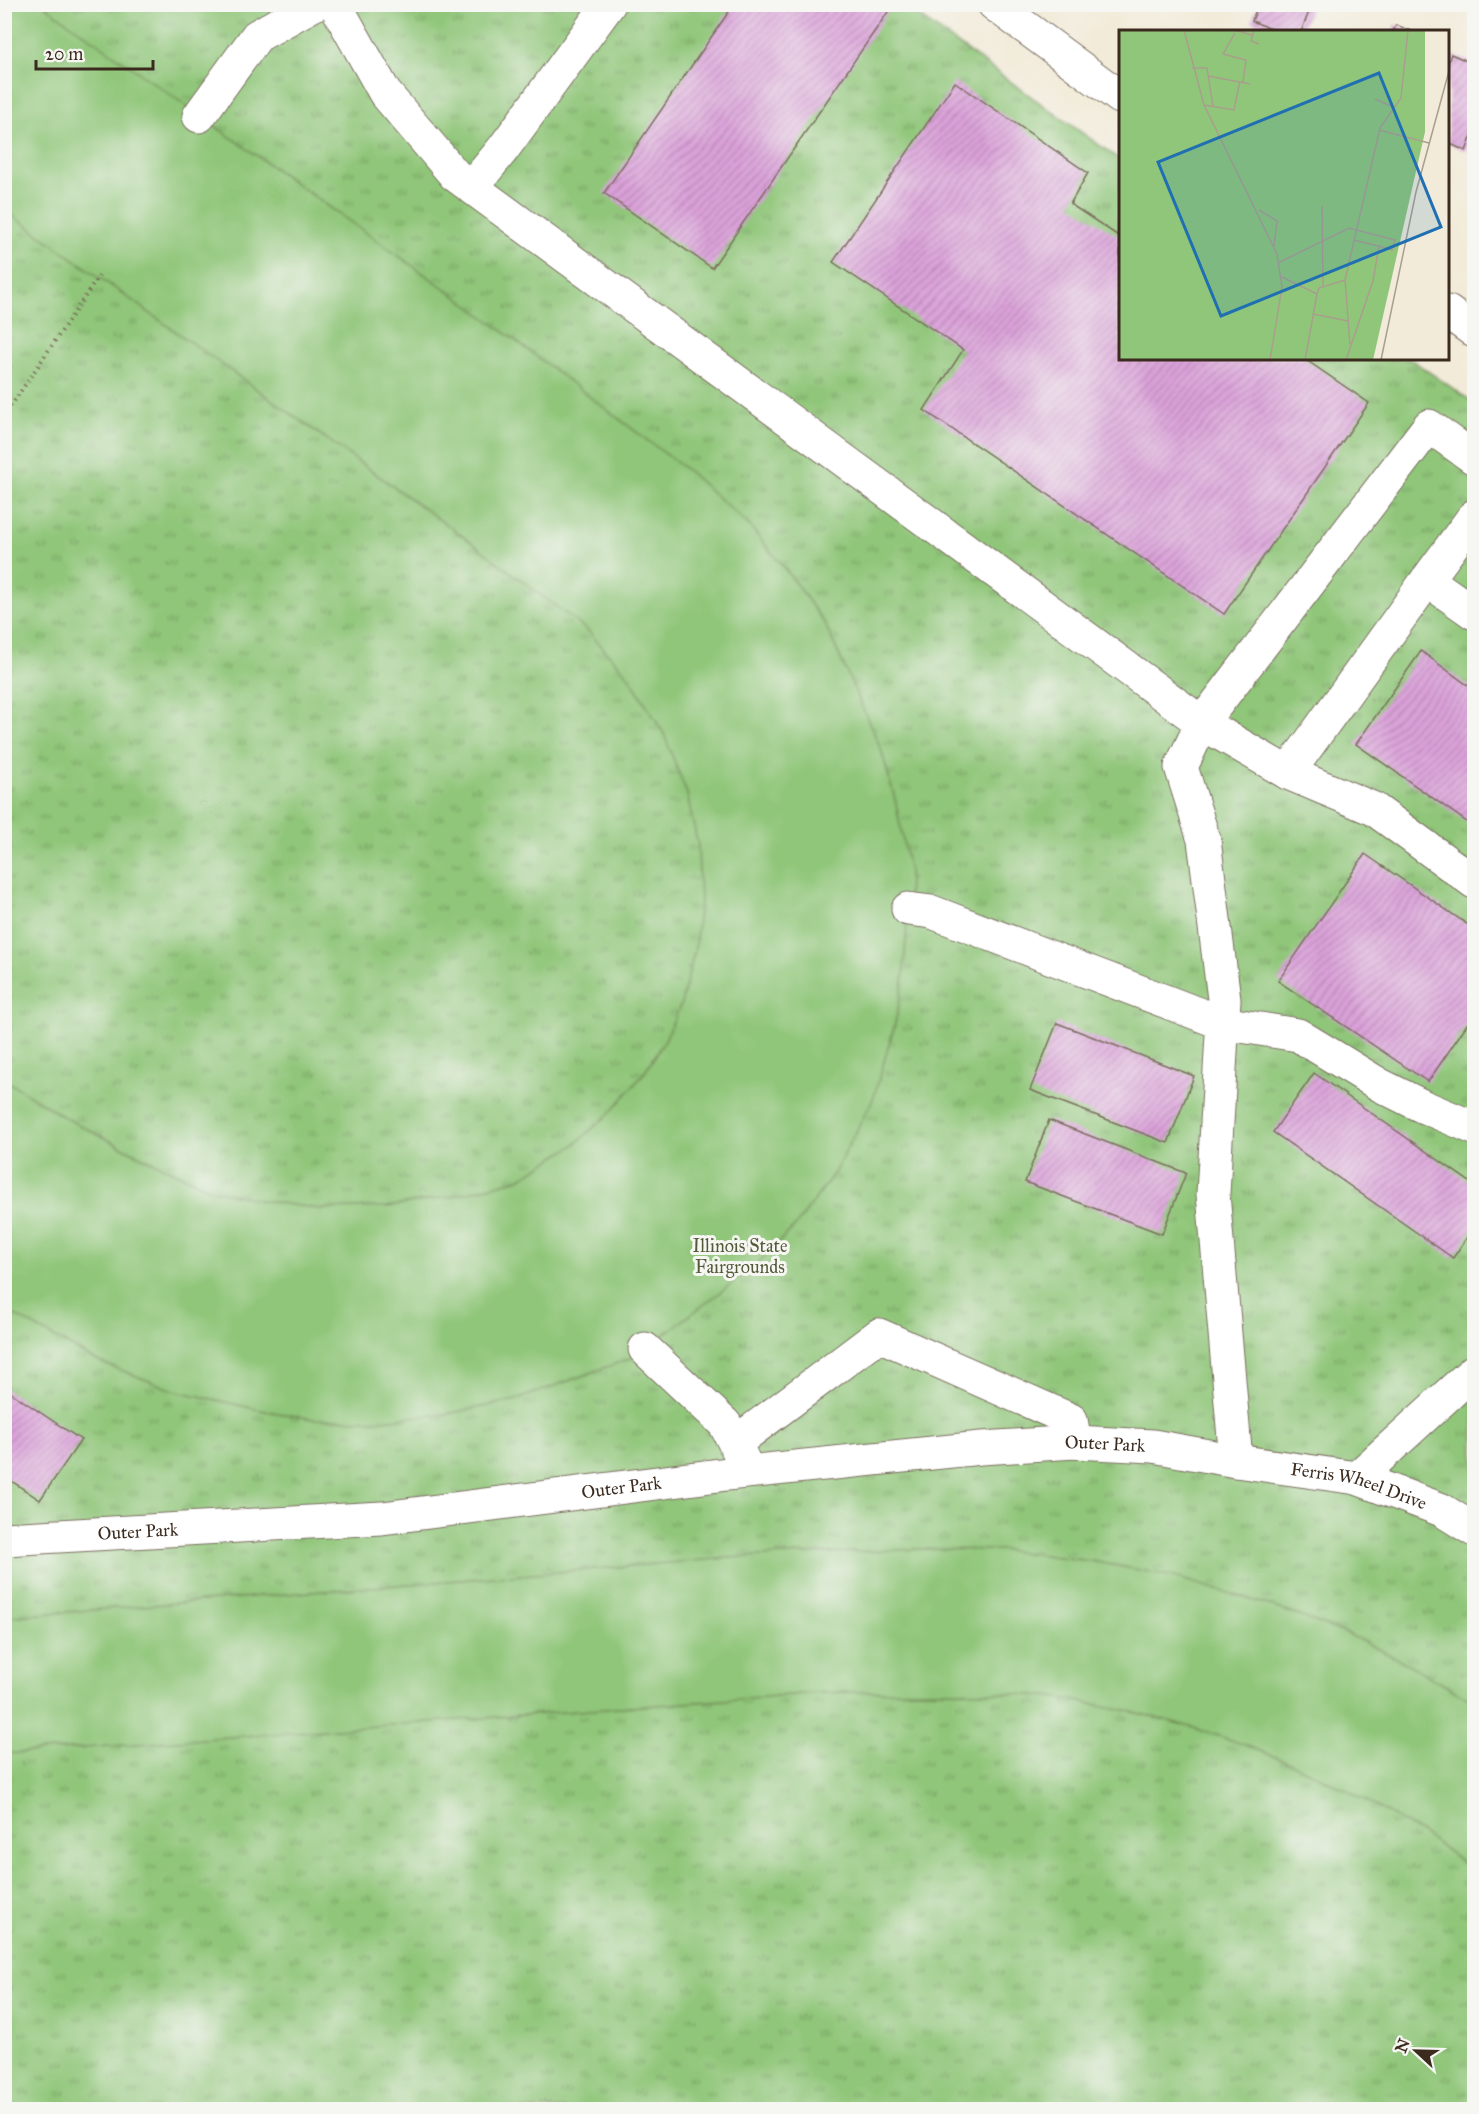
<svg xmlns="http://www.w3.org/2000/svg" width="1479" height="2114" font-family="'IM FELL Great Primer',serif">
  <defs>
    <pattern id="park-tufts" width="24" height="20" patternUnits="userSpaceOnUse" patternTransform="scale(1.5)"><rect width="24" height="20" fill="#90c679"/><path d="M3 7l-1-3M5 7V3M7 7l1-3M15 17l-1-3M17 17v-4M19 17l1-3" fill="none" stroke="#77a163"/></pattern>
    <pattern id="building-hatch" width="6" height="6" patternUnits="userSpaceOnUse" patternTransform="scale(1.5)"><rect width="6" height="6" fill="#dba2da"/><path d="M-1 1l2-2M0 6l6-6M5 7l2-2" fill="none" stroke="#b384b0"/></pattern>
  </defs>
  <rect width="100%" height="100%" fill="#f6f6f2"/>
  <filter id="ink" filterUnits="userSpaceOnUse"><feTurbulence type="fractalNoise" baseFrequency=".0167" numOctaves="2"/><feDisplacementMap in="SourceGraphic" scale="12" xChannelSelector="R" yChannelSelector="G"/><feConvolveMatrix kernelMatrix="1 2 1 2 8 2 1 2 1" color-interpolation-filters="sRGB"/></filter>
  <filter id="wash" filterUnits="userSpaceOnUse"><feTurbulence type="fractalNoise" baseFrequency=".008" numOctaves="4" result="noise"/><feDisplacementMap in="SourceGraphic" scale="24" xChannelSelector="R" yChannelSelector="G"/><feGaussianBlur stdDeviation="1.35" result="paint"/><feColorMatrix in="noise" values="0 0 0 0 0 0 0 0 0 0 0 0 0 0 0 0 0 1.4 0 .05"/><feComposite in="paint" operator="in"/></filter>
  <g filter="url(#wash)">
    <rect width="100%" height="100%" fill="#f2ebd9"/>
    <path fill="url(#park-tufts)" stroke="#66784c" stroke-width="1.5" d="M5,5H903L1120,160V358L1410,359L1474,403V2109L5,2110Z"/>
    <path fill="#90c679" stroke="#66784c" stroke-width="1.5" d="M42,4L471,307L688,471L748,524L789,574L825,624L881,749L895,799L909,870L908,909L903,983L895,1024L873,1099L834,1173L798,1223L755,1266L634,1357L516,1400L446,1414L379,1420L314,1419L260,1410L173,1390L97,1361L5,1310L4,1079L64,1117L130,1151L210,1189L259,1200L320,1209L387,1207L455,1196L519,1179L573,1146L611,1112L645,1072L665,1040L681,1004L695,949L700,901L698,846L687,794L663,732L630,678L587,630L471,542L5,210V5Z
      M917,1549L1003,1550L1091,1561L1171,1576L1275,1607L1350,1635L1410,1665L1474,1702V1872C1454,1854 1431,1839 1408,1825C1312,1765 1204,1724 1093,1704C1076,1701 1060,1697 1043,1696C968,1689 893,1690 817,1693L5,1754V1617L741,1557Z"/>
    <g id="blocks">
      <path fill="url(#building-hatch)" d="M734,4H884L890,9L712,268L604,193Z
        M1258,4H1312L1301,32H1279L1252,21Z
        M1396,25L1411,31V32H1393Z
        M1451,54L1474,64V130L1466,151L1448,143V63Z
        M955,82L1088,173L1070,204L1120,237V358H1303L1369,403L1224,614L924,410L963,350L833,262Z
        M1421,651L1474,690V827L1356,744Z
        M1365,854L1474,929V1014L1428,1082L1278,981Z
        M1057,1023L1194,1076L1168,1143L1030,1090Z
        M1314,1073L1474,1185V1227L1453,1258L1273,1132Z
        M1049,1120L1186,1173L1162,1234L1025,1182Z
        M4,1388L81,1440L40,1500L4,1476Z"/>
    </g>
  </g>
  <g filter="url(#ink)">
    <use href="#blocks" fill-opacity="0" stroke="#7b6e5f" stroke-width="1.5"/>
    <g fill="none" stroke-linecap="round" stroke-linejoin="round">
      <g stroke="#7b6e5f" stroke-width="35">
        <g id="minor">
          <path d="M335,4L385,93L455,175L1202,723L1288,773L1374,809L1474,882"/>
          <path d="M199,116L257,36L314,4"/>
          <path d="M472,187L503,149L609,4"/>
          <path d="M1427,580L1474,516"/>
          <path d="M1288,773L1427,580L1474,613"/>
          <path d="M908,909L932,912L1222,1023L1298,1035L1380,1085L1422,1106L1474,1128"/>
          <path d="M645,1349L725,1424L744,1462"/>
          <path d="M735,1443L879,1335L1071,1420L1075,1442"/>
          <path d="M1236,1461L1213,1194L1224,999L1204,840L1181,767L1202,723L1429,426L1474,458"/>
          <path d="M1357,1478L1474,1371"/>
          <path id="s1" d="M4,1539L382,1518L727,1474L981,1448L1075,1442L1153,1446L1236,1461L1357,1478L1442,1510L1474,1530"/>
        </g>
      </g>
      <g stroke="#7b6e5f" stroke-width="35">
        <path id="major" d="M994,4L1120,97
          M1448,312L1474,331"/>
      </g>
      <path stroke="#7b6e5f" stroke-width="4" stroke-dasharray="1.5 4.5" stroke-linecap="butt" d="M4,416L99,276"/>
      <use href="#minor" stroke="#fff" stroke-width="33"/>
      <use href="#major" stroke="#fff" stroke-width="33"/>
    </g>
  </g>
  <g text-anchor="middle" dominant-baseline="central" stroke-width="6" stroke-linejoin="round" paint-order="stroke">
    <g font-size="18" fill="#545939" stroke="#f6f6f2">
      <text x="740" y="1246">Illinois State<tspan x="740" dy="21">Fairgrounds</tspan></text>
    </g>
    <g font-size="18" fill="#3b2a1e" stroke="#f6f6f2">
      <text stroke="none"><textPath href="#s1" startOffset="1106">Outer Park</textPath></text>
      <text stroke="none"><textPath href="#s1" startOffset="620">Outer Park</textPath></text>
      <text stroke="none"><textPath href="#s1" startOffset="1364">Ferris Wheel Drive</textPath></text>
      <text stroke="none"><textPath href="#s1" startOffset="134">Outer Park</textPath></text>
    </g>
  </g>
  <g transform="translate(1119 30)">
    <rect width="330" height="330" fill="#f2ebd9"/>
    <path d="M0,0H306V102L254,330H0Z" fill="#90c679"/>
    <path d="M18,0L37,3L140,213L146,253L142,280L128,311L113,330H88L106,314L123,286L130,256L127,223ZM144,0H166L146,97L147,127L159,147L184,156L206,148L219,131L248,0H269L237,143L219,166L200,177L182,180L160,175L136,156L125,136L124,91Z" fill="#90c679"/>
    <path fill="none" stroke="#a99e8e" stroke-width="1.5" d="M65,0L85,75L158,224L163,257L151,330M115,0L133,5M135,0L132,11L140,14M116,3L104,24L127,30L124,52M73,38H88L94,77M89,46L131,54M256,69L274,77M85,75L115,80L121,51M260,100L310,113M203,176L204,257M140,180L158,191L155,216M159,233L230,198L276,210L273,220L260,216M163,247L198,264L186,330M226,250L261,98L282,68L289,0M198,264L200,258L226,250L231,314M194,284L229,291M227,330L254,251L260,216L234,210M262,330L297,162L330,41"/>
    <path fill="#1f6fb2" fill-opacity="0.15" stroke="#1f6fb2" stroke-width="3" d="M260,43L322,197L102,286L39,132Z"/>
    <rect width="330" height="330" fill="none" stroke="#3b2a1e" stroke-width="3"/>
  </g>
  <rect width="1479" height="2114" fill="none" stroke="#f6f6f2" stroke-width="24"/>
  <g transform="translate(1416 2051) rotate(292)" stroke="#f6f6f2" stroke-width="4.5" paint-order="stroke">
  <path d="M0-4.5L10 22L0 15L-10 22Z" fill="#3b2a1e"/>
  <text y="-9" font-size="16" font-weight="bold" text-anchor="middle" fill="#3b2a1e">N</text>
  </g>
  <path d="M36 60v9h117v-9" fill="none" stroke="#3b2a1e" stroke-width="3"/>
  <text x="45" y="60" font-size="18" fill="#3b2a1e" stroke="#f6f6f2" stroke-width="4.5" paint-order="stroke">20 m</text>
</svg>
